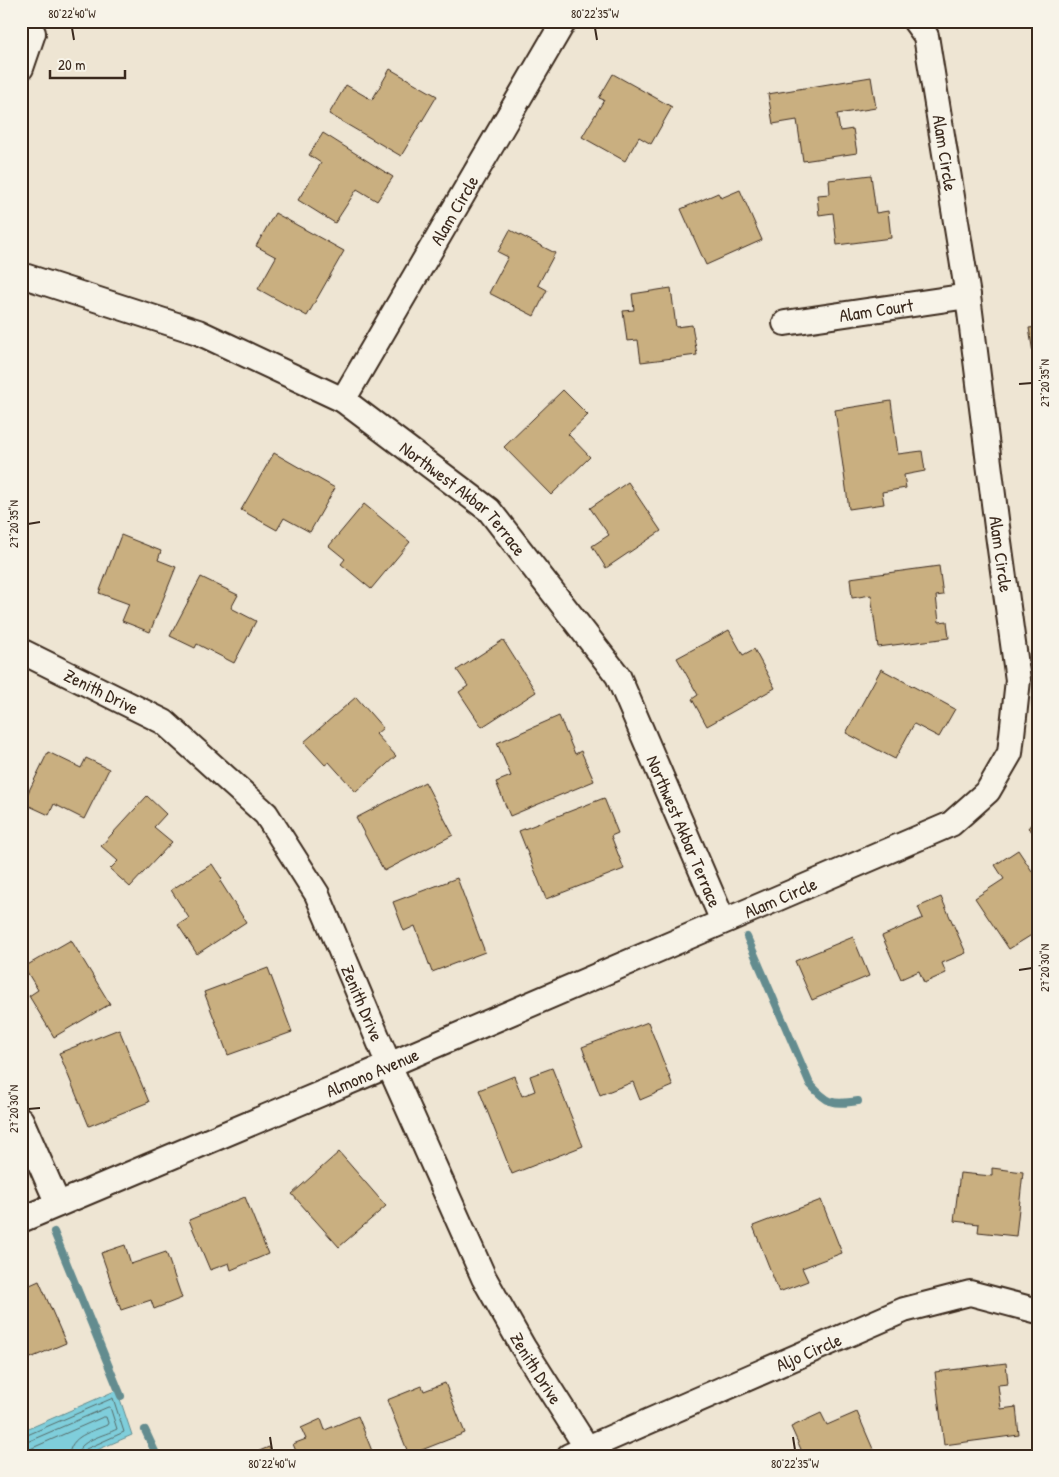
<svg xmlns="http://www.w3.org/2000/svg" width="1059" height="1477" font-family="'Patrick Hand',sans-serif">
  <rect width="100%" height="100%" fill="#eee5d3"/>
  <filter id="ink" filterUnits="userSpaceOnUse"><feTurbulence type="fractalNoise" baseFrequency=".02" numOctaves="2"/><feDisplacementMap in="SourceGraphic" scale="10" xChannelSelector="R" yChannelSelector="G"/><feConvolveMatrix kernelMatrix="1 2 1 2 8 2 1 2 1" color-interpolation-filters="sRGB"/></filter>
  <g filter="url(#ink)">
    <path fill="#7fcedb" stroke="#648c8f" d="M117,1390L132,1435L83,1456H21V1432Z"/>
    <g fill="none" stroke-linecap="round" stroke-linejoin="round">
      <path stroke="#566c6a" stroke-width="1" d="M21,1436H25L113,1398L124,1432L86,1449L84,1452L83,1456
        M21,1442H27L108,1407H110L117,1429C104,1436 78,1440 77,1456
        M21,1450L30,1449L103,1417H106L108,1423L107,1425C92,1432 70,1435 69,1456"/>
      <path stroke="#648c8f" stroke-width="8" d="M747,937L810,1084C828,1104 832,1105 858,1101
        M54,1232L121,1396
        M145,1430L157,1456"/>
    </g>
    <path fill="#c9af80" stroke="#3b2a1e" d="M390,69L437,96L401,156L329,114L346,85L372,100Z
      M613,74L672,107L651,144L639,137L625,161L582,137L604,100L599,98Z
      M871,77L876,108L837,114L840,131L853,129L857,153L803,161L797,120L773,124L768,94Z
      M323,133L393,177L377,201L357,189L335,223L298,200L321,163L309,155Z
      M871,175L876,213L888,211L891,238L837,245L833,213L819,215L817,195L830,194L829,180Z
      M740,190L762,240L706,265L681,209L718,193L721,198Z
      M275,213L344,251L307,316L258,289L276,257L256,246Z
      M510,230L555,253L538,285L547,290L534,316L489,293L508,257L498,252Z
      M671,288L676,327L692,325L697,355L641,362L638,340L627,341L623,311L634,310L632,294Z
      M1038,327V384L1029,328Z
      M563,390L588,415L568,434L590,457L551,495L504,447Z
      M891,401L898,454L922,451L925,471L904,475L906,488L882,492L884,504L849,509L835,410Z
      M274,453L335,488L310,532L284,518L277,530L241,510Z
      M628,482L661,531L606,568L592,546L609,535L590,508Z
      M364,504L410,542L371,589L341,564L345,559L329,546Z
      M121,535L161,551L158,560L176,567L150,632L122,621L129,604L99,593Z
      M939,566L943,595L936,596L939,622L947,621L949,638L878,647L871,595L852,598L850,578Z
      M201,577L238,595L231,608L256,621L234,663L197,644L195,648L170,636Z
      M729,630L743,655L754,649L775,688L707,726L692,699L698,695L677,658Z
      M503,640L536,692L482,727L459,692L468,686L457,670Z
      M881,669L955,709L939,737L914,724L895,759L846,733Z
      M356,697L383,728L376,734L396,756L356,792L329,762L325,765L304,742Z
      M559,716L575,754L581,751L594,781L510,816L496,782L511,776L497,743Z
      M48,752L81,768L86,758L109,769L84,819L54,804L49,815L23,803Z
      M425,782L453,835L384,871L356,818Z
      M147,796L166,814L154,827L172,842L130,887L110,869L118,861L101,846Z
      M604,798L618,833L611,836L624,869L546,899L519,831Z
      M1038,816V836L1028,828Z
      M1018,850L1038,880V931L1009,949L975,898L1004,879L995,865Z
      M212,864L222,879L220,881L246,922L197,954L178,925L189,918L171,890Z
      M457,878L485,952L432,972L415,926L404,931L393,902Z
      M941,897L966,953L942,963L946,973L924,983L919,971L901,979L882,936L923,918L918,907Z
      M853,937L869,976L812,1000L795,961Z
      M71,940L110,1004L54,1037L29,996L38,990L24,967Z
      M268,968L292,1032L228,1055L204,992Z
      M648,1022L673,1086L640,1100L633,1082L600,1095L582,1047Z
      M119,1029L149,1102L89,1126L59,1053Z
      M552,1068L583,1146L512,1174L479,1090L514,1076L522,1096L535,1091L530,1076Z
      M339,1152L386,1206L339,1247L292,1194Z
      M992,1168L1023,1172L1016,1236L978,1232L979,1224L954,1221L960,1173L992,1176Z
      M245,1197L268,1254L231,1270L229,1263L210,1270L189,1220Z
      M821,1200L842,1253L802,1268L808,1281L779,1292L753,1226Z
      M125,1245L131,1264L166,1252L182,1298L154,1309L151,1300L121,1310L101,1253Z
      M39,1281L66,1343L21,1362V1289Z
      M1006,1363L1008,1384L998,1385L1001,1409L1016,1407L1019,1435L944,1445L935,1372Z
      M445,1383L465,1433L409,1455L387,1400L422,1386L424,1391Z
      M857,1412L876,1456H804L791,1427L821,1413L827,1425Z
      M358,1416L374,1456H298L293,1444L306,1439L301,1428L321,1419L325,1430Z
      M269,1447L273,1456H247Z"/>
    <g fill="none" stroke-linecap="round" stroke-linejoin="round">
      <g stroke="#3b2a1e" stroke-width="28">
        <g id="street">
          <path d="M21,68L33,33"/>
          <path id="s1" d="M21,275L198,332L343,400L489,510L618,676L723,921"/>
          <path id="s2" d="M785,323L968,296"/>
          <path id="s3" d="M343,400L564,21"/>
          <path id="s4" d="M21,651L164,722L266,814L317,894L389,1065L484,1278L523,1347L587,1448L593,1456"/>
          <path d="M21,1120L58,1204"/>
          <path id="s5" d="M21,1220L389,1065L951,824L988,791L1010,753L1018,680L997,527L968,296L926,36L915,21"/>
          <path id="s6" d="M569,1456L904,1310L970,1293L1038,1311"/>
        </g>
      </g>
      <use href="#street" stroke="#f7f3e8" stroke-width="24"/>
    </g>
  </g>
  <path fill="none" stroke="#3b2a1e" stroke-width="2" d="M72,28L74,40M595,28L597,40M1019,384L1032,383M28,524L40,522M1019,970L1032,968M28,1109L40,1108M270,1437L272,1450M793,1437L795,1450"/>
  <g text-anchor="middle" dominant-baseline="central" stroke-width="5" stroke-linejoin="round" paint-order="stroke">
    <g font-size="18" fill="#3b2a1e" stroke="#f7f3e8">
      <text transform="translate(945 153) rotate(81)">Alam Circle</text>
      <text stroke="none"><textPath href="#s3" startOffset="220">Alam Circle</textPath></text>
      <text stroke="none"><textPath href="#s2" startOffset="92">Alam Court</textPath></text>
      <text stroke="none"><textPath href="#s1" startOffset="502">Northwest Akbar Terrace</textPath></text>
      <text transform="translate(1001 554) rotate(82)">Alam Circle</text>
      <text stroke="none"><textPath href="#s4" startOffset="90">Zenith Drive</textPath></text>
      <text stroke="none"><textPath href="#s1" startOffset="908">Northwest Akbar Terrace</textPath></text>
      <text stroke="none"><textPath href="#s5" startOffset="825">Alam Circle</textPath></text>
      <text stroke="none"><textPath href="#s4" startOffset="510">Zenith Drive</textPath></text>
      <text stroke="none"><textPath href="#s5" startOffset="381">Almono Avenue</textPath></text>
      <text stroke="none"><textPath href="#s6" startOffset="261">Aljo Circle</textPath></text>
      <text stroke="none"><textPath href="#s4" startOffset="915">Zenith Drive</textPath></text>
    </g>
  </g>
  <rect width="1059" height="1477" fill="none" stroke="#f7f3e8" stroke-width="55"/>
  <path d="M50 70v8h75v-8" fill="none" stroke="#3b2a1e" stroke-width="2.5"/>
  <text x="58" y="70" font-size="15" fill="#3b2a1e" stroke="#f7f3e8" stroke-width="4" paint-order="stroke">20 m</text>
  <rect x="28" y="28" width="1004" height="1422" fill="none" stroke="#3b2a1e" stroke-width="2"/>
  <g font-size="12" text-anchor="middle" fill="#3b2a1e">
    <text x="72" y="18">80°22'40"W</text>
    <text x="595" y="18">80°22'35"W</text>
    <text transform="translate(1045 383) rotate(-90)" y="4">27°20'35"N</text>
    <text transform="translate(14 524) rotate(-90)" y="4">27°20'35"N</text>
    <text transform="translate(1045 968) rotate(-90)" y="4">27°20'30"N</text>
    <text transform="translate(14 1109) rotate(-90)" y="4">27°20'30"N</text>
    <text x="272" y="1468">80°22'40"W</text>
    <text x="795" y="1468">80°22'35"W</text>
  </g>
</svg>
